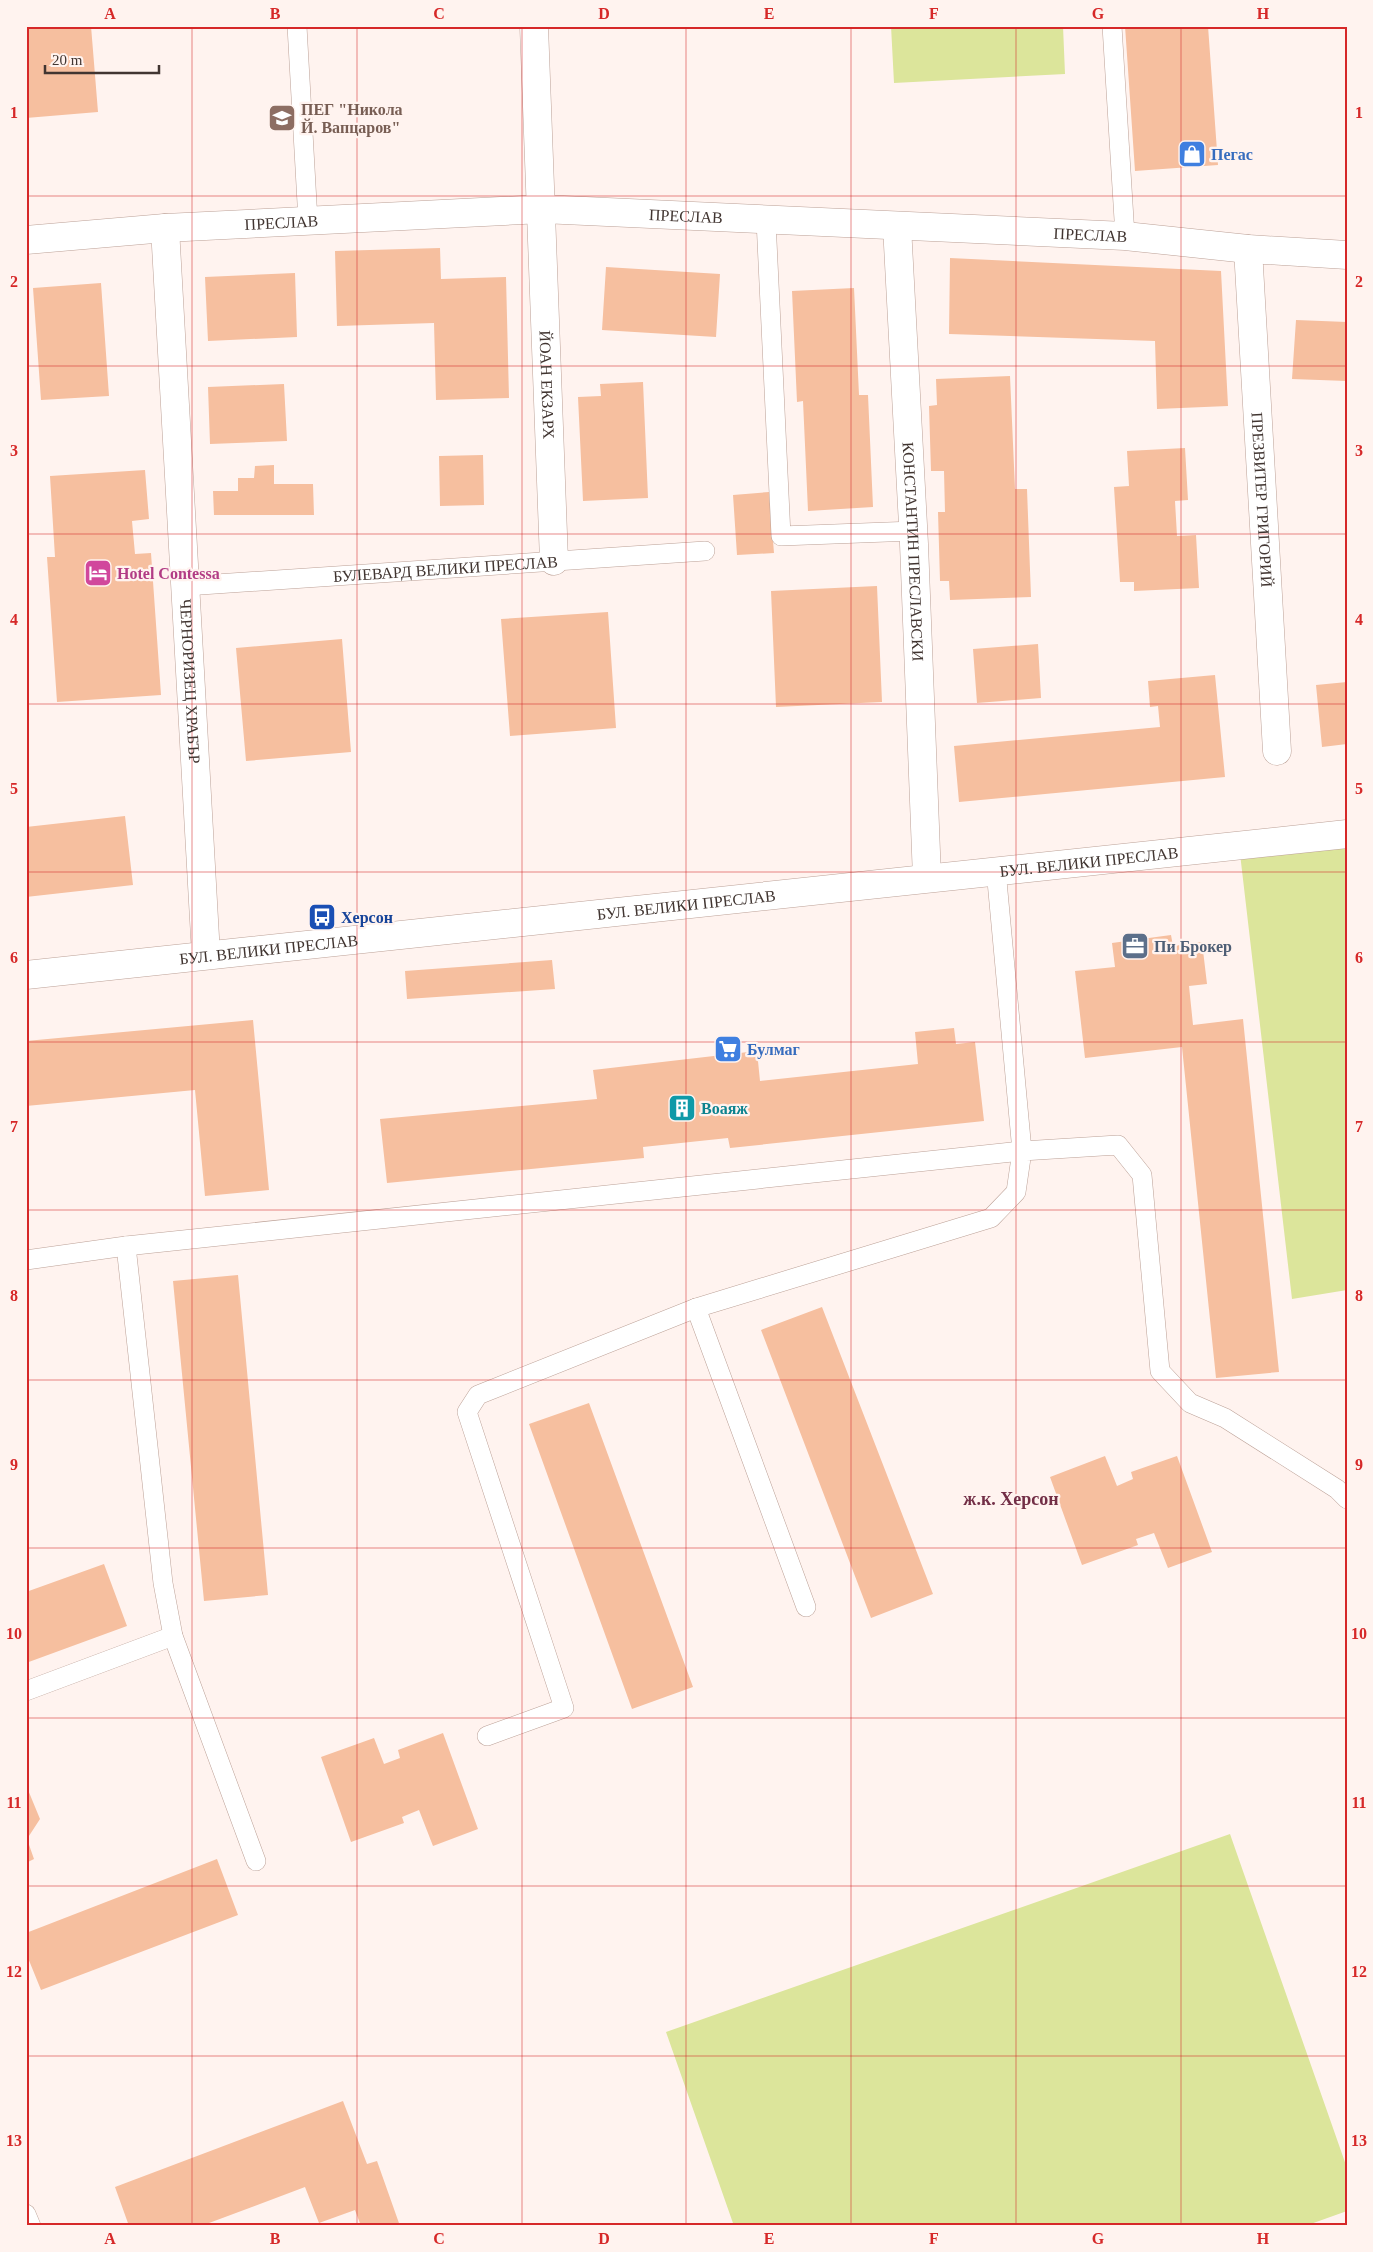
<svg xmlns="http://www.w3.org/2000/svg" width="1373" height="2252" font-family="'Times New Roman',serif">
  <rect width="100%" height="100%" fill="#fff3ef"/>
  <path fill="#dce59b" d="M891,26H1063L1065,74L894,83Z
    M1347,834V1290L1292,1299L1239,845Z
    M1230,1834L1347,2168V2211L1305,2226H734L666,2032Z"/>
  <path fill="#f6bf9f" d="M26,26H91L98,112L26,118Z
    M1125,26H1208L1218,165L1135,171Z
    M440,248L441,279L506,277L509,398L436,400L434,323L337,326L335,251Z
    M950,258L1221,271L1228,406L1157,409L1155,341L949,334Z
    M606,267L720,274L716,337L602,330Z
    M295,273L297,337L208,341L205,277Z
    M101,283L109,396L41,400L33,288Z
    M854,288L859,395H868L873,507L808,511L803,401L797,402L792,291Z
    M1296,320L1347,322V381L1292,379Z
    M1010,376L1015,489H1027L1031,597L950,600L949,581H940L938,512H945L944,471H931L929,406L937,405L936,379Z
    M643,382L648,498L583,501L578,397L601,396L600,384Z
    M284,384L287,441L210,444L208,387Z
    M1185,448L1188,500L1175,501L1177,536L1196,535L1199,588L1134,591V582H1120L1114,487L1129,486L1127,451Z
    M483,455L484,505L440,506L439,456Z
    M274,465V484H313L314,515H214L213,491H238V478H254L255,466Z
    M145,470L149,519L132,521L135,554L151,553L161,695L57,702L47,557H55L50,476Z
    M769,492L774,553L737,555L733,495Z
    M877,586L882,702L776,707L771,591Z
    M608,612L616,728L510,736L501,619Z
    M342,639L351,752L246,761L236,648Z
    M1038,644L1041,698L977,703L973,649Z
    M1215,675L1225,777L959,802L954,746L1160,727L1158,706L1150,707L1148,681Z
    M1347,682V744L1322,747L1316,685Z
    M125,816L133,885L26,897V827Z
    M1171,935L1173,946L1202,942L1207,984L1189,986L1193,1025L1243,1019L1279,1372L1216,1378L1182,1047L1085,1058L1075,971L1115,967L1112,943Z
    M552,960L555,989L407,999L405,971Z
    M253,1020L269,1190L205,1196L195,1090L26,1106V1041Z
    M954,1028L956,1044L975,1042L984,1121L730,1148L728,1138L643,1147L644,1158L387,1183L380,1119L597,1099L593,1070L757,1051L760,1081L918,1064L915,1032Z
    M238,1275L268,1595L204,1601L173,1281Z
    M822,1307L933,1594L871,1618L761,1330Z
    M589,1403L693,1687L632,1709L529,1424Z
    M1105,1456L1117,1486L1133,1479L1131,1472L1177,1456L1212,1552L1168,1568L1154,1533L1136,1539L1138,1545L1082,1565L1050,1477Z
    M104,1564L127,1626L26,1663V1592Z
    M443,1733L478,1829L433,1846L419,1810L402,1817L404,1823L351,1842L321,1757L374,1738L384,1764L400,1758L398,1750Z
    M26,1785L40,1819L27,1839L34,1859L26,1863Z
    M217,1859L238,1915L41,1990L26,1953V1933Z
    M343,2101L367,2164L377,2161L400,2226H361L355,2210L319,2223L305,2187L201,2226H129L115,2187Z"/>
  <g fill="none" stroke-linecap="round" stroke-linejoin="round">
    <g stroke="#bca197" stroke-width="20">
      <g id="lane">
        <path d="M297,26L308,221"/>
        <path d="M1112,26L1125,236"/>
        <path d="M766,220L781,536L914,531"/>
        <path id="s1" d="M186,586L705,551"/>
        <path d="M126,1246L163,1583L173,1636L256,1861"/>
        <path d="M26,1260L126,1246L1022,1151L996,870"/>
        <path d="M696,1308L806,1607"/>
        <path d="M26,1691L173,1636"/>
        <path d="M487,1736L564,1708L467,1412L478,1395L696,1308L991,1218L1016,1192L1022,1151L1118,1145L1142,1175L1160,1371L1190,1403L1225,1418L1337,1489L1347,1499"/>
        <path d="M26,2214L31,2226"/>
      </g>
    </g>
    <g stroke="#bca197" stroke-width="29">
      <g id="street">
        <path id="s2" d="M534,26L554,561"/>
        <path id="s3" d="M897,226L914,544L927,878"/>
        <path id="s4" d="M165,228L206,955"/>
        <path id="s5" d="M26,240L165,228L542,209L1125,236L1248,249L1347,255"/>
        <path id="s6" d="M1248,249L1277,751"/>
      </g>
    </g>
    <g stroke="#bca197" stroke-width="29">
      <g id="secondary">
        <path id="s7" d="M26,975L1347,834"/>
      </g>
    </g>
    <use href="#lane" stroke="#fff" stroke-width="19"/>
    <use href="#street" stroke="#fff" stroke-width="28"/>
    <use href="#secondary" stroke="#fff" stroke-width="28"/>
  </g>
  <path fill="none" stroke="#d62828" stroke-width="1" stroke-opacity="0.55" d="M192,26V2226M357,26V2226M522,26V2226M686,26V2226M851,26V2226M1016,26V2226M1181,26V2226M26,196H1347M26,366H1347M26,534H1347M26,704H1347M26,872H1347M26,1042H1347M26,1210H1347M26,1380H1347M26,1548H1347M26,1718H1347M26,1886H1347M26,2056H1347"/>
  <defs>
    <g id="school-square" transform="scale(1.4375)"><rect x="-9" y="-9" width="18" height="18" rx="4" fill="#8d6e63" stroke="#fff3ef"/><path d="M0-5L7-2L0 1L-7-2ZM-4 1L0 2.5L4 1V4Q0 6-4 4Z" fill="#fff"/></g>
    <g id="shop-square" transform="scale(1.4375)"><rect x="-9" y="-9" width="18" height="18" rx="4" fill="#3f7fe0" stroke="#fff3ef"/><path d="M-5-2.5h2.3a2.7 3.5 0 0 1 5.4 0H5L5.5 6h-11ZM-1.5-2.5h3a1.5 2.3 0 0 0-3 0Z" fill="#fff"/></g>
    <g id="hotel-square" transform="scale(1.4375)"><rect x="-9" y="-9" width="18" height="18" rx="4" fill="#d1479c" stroke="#fff3ef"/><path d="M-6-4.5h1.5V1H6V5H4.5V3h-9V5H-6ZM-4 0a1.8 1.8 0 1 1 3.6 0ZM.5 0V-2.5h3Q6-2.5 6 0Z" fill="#fff"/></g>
    <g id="bus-square" transform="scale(1.4375)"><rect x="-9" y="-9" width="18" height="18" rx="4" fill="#1a4fb4" stroke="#fff3ef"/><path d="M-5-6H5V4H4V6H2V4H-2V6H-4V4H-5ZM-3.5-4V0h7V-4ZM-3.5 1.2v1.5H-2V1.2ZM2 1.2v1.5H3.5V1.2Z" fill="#fff"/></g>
    <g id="office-square" transform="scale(1.4375)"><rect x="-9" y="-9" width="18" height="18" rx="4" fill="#5c6f8a" stroke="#fff3ef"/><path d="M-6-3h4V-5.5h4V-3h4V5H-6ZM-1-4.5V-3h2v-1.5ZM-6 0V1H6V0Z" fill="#fff"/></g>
    <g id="supermarket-square" transform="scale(1.4375)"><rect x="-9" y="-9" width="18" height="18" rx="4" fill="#3f7fe0" stroke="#fff3ef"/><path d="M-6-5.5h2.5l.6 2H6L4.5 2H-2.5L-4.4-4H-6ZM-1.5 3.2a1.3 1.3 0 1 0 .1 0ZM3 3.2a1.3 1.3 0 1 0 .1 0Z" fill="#fff"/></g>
    <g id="building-square" transform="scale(1.4375)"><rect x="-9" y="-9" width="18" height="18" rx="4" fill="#0f9aa8" stroke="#fff3ef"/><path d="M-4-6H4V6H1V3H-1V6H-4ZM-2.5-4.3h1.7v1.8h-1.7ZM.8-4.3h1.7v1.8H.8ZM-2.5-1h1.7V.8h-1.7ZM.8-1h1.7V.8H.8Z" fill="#fff"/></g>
  </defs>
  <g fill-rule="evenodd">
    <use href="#school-square" x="282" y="118"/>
    <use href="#shop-square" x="1192" y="154"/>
    <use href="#hotel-square" x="98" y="573"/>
    <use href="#bus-square" x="322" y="917"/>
    <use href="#office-square" x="1135" y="946"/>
    <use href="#supermarket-square" x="728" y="1049"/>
    <use href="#building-square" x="682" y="1108"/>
  </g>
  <g text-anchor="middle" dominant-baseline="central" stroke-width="4.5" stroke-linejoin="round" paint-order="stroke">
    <g font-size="16" font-weight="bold" fill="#785e54" stroke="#fff3ef" text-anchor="start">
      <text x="301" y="109">ПЕГ "Никола<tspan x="301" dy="18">Й. Вапцаров"</tspan></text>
    </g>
    <g font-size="16" font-weight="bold" fill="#366cbe" stroke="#fff3ef" text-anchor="start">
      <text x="1211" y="154">Пегас</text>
      <text x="747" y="1049">Булмаг</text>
    </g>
    <g font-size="16" fill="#413531" stroke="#fff3ef">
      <text stroke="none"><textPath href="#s5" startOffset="661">ПРЕСЛАВ</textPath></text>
      <text stroke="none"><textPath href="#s5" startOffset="256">ПРЕСЛАВ</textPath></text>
      <text stroke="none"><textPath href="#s5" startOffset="1066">ПРЕСЛАВ</textPath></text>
      <text stroke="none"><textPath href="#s2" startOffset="359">ЙОАН ЕКЗАРХ</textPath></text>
      <text stroke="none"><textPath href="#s6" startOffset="251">ПРЕЗВИТЕР ГРИГОРИЙ</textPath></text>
      <text stroke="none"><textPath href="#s3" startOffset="326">КОНСТАНТИН ПРЕСЛАВСКИ</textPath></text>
      <text stroke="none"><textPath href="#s1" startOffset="260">БУЛЕВАРД ВЕЛИКИ ПРЕСЛАВ</textPath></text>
      <text stroke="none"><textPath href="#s4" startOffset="454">ЧЕРНОРИЗЕЦ ХРАБЪР</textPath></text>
      <text stroke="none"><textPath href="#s7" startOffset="1069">БУЛ. ВЕЛИКИ ПРЕСЛАВ</textPath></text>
      <text stroke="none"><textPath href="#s7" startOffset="664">БУЛ. ВЕЛИКИ ПРЕСЛАВ</textPath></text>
      <text stroke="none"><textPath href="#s7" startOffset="244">БУЛ. ВЕЛИКИ ПРЕСЛАВ</textPath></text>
    </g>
    <g font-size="16" font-weight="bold" fill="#b23c85" stroke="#fff3ef" text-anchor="start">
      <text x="117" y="573">Hotel Contessa</text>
    </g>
    <g font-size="16" font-weight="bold" fill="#164399" stroke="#fff3ef" text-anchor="start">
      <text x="341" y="917">Херсон</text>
    </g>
    <g font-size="16" font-weight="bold" fill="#4e5e75" stroke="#fff3ef" text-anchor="start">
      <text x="1154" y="946">Пи Брокер</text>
    </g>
    <g font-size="16" font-weight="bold" fill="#0d838f" stroke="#fff3ef" text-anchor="start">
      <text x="701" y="1108">Воаяж</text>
    </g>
    <g font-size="18" font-weight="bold" fill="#722e46" stroke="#fff3ef">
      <text x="1011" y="1499">ж.к. Херсон</text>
    </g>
  </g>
  <rect width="1373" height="2252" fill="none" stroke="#fff3ef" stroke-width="55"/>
  <path d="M45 65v8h114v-8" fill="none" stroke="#413531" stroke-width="2.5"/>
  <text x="52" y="65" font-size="15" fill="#413531" stroke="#fff3ef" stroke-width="4" paint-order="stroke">20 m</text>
  <rect x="28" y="28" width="1318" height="2196" fill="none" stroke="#d62828" stroke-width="2"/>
  <g font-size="16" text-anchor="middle" font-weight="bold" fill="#d62828">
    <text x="110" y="19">A</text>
    <text x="275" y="19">B</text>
    <text x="439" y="19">C</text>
    <text x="604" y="19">D</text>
    <text x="769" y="19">E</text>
    <text x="934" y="19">F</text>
    <text x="1098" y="19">G</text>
    <text x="1263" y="19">H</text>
    <text x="14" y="118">1</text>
    <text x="1359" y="118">1</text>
    <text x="14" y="287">2</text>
    <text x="1359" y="287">2</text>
    <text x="14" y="456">3</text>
    <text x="1359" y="456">3</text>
    <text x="14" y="625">4</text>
    <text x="1359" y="625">4</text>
    <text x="14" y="794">5</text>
    <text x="1359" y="794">5</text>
    <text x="14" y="963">6</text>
    <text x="1359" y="963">6</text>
    <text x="14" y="1132">7</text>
    <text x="1359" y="1132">7</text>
    <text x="14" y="1301">8</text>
    <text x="1359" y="1301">8</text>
    <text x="14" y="1470">9</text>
    <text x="1359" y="1470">9</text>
    <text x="14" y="1639">10</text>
    <text x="1359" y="1639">10</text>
    <text x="14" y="1808">11</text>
    <text x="1359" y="1808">11</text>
    <text x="14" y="1977">12</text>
    <text x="1359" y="1977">12</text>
    <text x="14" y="2146">13</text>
    <text x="1359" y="2146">13</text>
    <text x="110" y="2244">A</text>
    <text x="275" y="2244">B</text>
    <text x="439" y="2244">C</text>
    <text x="604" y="2244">D</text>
    <text x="769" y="2244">E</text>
    <text x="934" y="2244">F</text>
    <text x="1098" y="2244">G</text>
    <text x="1263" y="2244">H</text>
  </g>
</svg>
